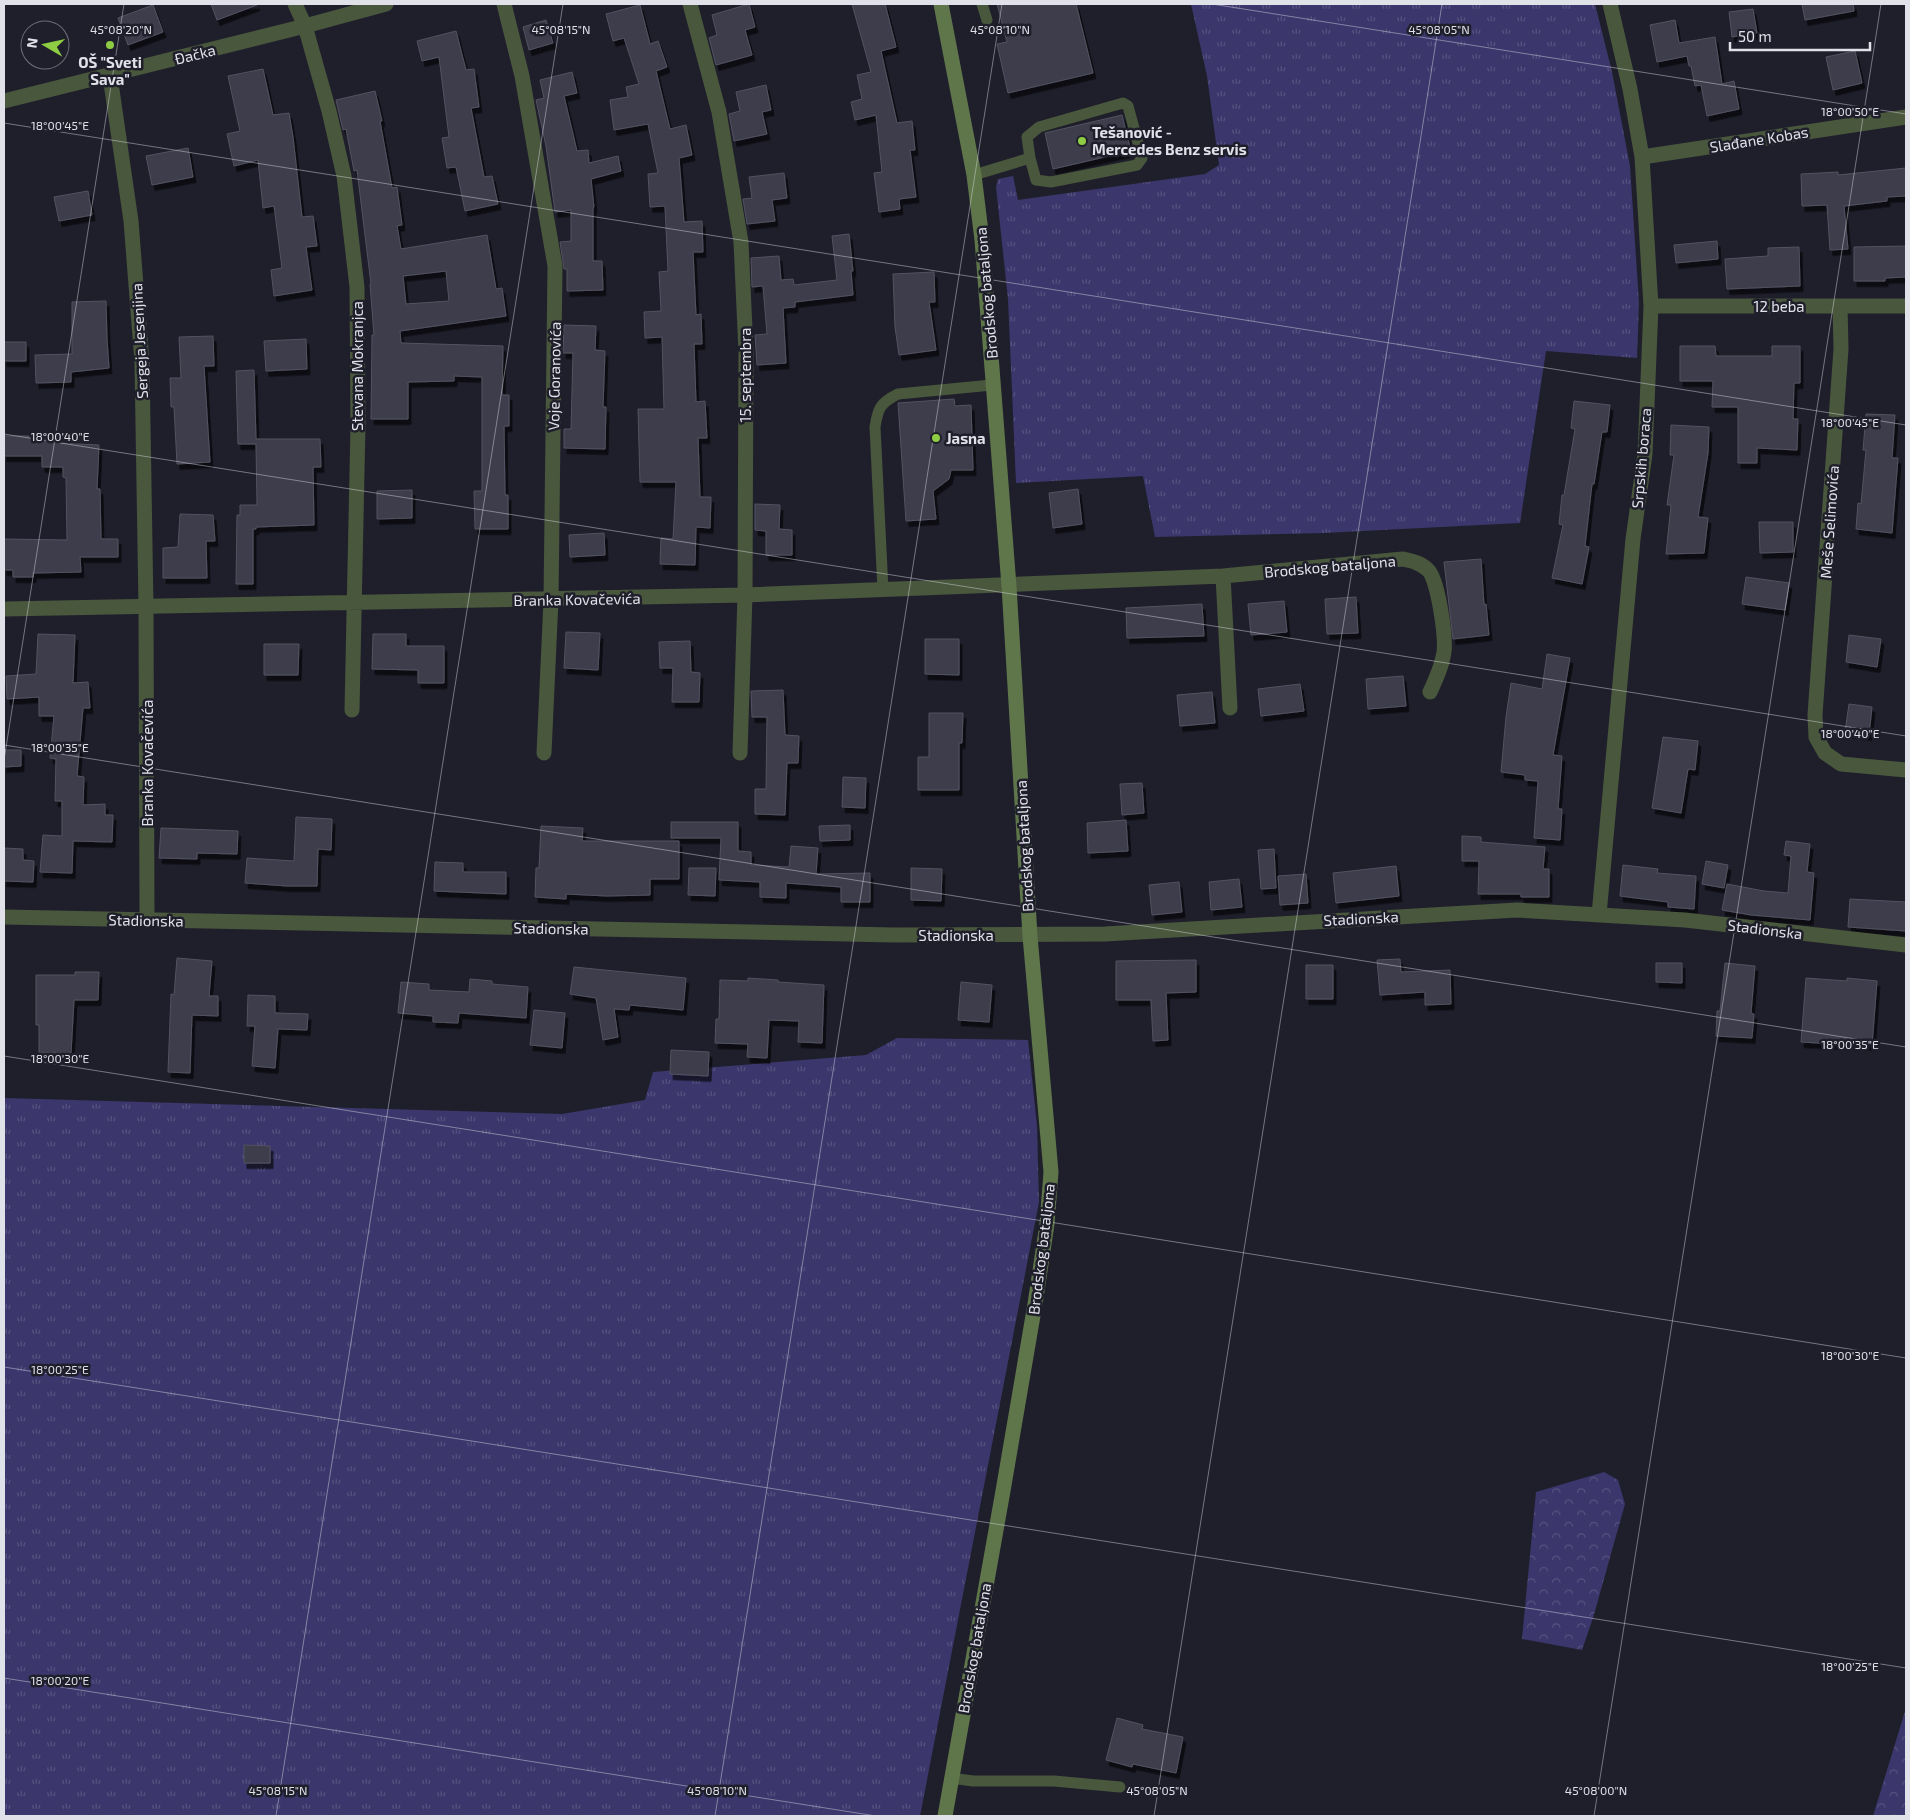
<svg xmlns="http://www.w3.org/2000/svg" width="1910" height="1820" font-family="'Exo 2',sans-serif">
  <defs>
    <pattern id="grass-tufts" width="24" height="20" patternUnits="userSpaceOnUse" patternTransform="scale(1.25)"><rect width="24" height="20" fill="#3b366b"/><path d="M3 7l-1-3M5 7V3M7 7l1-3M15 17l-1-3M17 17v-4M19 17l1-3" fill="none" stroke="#575380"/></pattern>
    <pattern id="forest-crowns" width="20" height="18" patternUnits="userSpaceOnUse" patternTransform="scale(1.25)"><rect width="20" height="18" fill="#3b366b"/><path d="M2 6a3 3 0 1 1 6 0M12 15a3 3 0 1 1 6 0" fill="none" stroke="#575380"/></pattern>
    <filter id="shadow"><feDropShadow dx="3" dy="5.5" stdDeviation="0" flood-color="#0009"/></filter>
  </defs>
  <rect width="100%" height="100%" fill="#1f1f2c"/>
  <path fill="url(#grass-tufts)" d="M1191,4H1595L1612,72L1630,166L1639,303L1637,358L1546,351L1520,523L1323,533L1155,537L1143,476L1016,483L1008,299L996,187L998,179L1013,176L1018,200L1205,174L1219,165L1207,76Z
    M897,1038L1028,1040L1037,1126L1039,1202L920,1816H4V1098L562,1114L645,1100L653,1072L866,1055Z"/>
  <path fill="url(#forest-crowns)" d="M1604,1472L1618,1480L1625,1504L1593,1618L1582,1650L1522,1639L1536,1492Z
    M1906,1708V1816H1873Z"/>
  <path fill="#3c3c4b" stroke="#525261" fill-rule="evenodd" filter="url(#shadow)" d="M211,4H257V5L217,20Z
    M749,4L755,27L745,30L752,55L716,65L709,38L717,35L712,15Z
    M852,4H885L896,47L881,51L897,123L912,121L915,150H910L916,197L899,199L900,209L879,212L874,173L882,172L876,115L855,120L851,102L862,99L857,75L871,72Z
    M997,4H1076L1093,73L1008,93L997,44L1007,42Z
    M1802,4H1853L1854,11L1805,20Z
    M153,5L163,32L128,45L118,18Z
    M640,5L650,44L658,41L667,67L656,71L670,129L686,125L692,155L679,158L684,222L702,221L703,252H693L696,315L701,314L702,344H694L696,402L705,401L707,438H698L700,497H711L710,528L696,527L695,565L660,564L661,538L673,539L676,482H640L638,409H664L662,337L645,338L644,312L661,311L659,272L668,271L665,206L650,207L648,174L658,173L648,124L614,130L610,100L628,97L626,87L639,84L624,38L613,41L606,14Z
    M1753,9L1757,33L1732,37L1729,12Z
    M546,20L553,43L529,50L523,27Z
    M1675,20L1679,43L1715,37L1722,84L1734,81L1739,109L1707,116L1701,85L1695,86L1691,66H1689L1687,56L1657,62L1650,25Z
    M456,31L466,70L474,69L479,107L471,108L484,177L492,176L498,204L465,211L456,167L447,168L442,138L449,137L439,57L422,61L417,41Z
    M1855,51L1862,83L1833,90L1826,57Z
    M263,69L273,115L289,113L293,137L302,217L313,216L317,246L306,247L312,290L274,296L271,270L282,268L274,206L263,208L258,160L234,166L227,134L240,131L228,76Z
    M572,72L577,93L564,96L577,151L588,150L589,163L618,156L621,171L591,179L594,207L593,208V261H602L603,290L567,291V269H564L560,242L571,241V210L555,212L546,146L536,100L544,98L540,80Z
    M766,85L771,110L762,112L767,134L734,141L729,114L740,111L736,92Z
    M375,91L382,121H380L392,188L397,187L402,225L397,226L401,249L487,235L496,289L502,288L506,316L400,331L401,343L503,346L502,395H509V426H504L505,495H508V529H475L474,491H482V377L454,376V381L408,382V419H371L372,335H374L370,284H371L357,170L354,171L346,129L343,130L336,100ZM446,271L449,301L406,304L403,276Z
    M1122,115L1131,151L1053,169L1045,133Z
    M188,148L193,177L152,185L146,156Z
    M1906,168V196L1887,197V201L1844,206L1848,249L1830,250L1827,205L1802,206L1801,174L1838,172V175Z
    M784,173L787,198L772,200L775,221L747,224L743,199L752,198L749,177Z
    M88,191L92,215L59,221L54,197Z
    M849,234L853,271H851L853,295L795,302V307L783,308L786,363L757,365L755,335L767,334L763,286L752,287L751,258L779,256L781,280L793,279L794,285L837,280L832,236Z
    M1717,241L1718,259L1676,263L1674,245Z
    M1906,246V277L1885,278V281H1854V247Z
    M1799,247L1800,286L1727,289L1725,259L1768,256V248Z
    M934,272L935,302H929L936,350L899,355L895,327L893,274Z
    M106,301L107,339L109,368L71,372V382L36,383L35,355L72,354V302Z
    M564,325L596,326L595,350L605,351L603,407H606L605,449L564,448V429H571L573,353H563Z
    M213,336L214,366H204L210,462L177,464L174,407H171L170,378H181L179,337Z
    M306,339L307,369L266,371L264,341Z
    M4,342H26V361H4Z
    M1680,346H1715L1716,356H1772V346H1800V383H1794L1793,419H1798L1797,450L1757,448V463H1738V407H1712L1713,381H1680Z
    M254,370L256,439H320L321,467H313L314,525L256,527V529H253V584H236L237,515H240V505H257L256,444H238L236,371Z
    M954,399L955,406L971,405L973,470H951L949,479L933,491L936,519L906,521L898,403Z
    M1574,401L1610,405L1607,432H1602L1594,484H1592L1585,546L1589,547L1582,584L1552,578L1563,525L1559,524L1562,495H1564L1575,429L1571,428Z
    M1866,414L1895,415L1892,458H1898L1892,533L1856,529L1858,503L1861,504L1866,450H1863Z
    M1671,425L1709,427L1708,453L1698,517L1708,518L1704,553L1666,554L1671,505H1667L1674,455H1670Z
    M4,436H58V443L99,445L97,489H100L101,539H118V557H80L81,572L33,573V577H13V570H4V539L67,540L66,478L63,477V467H42V456H4Z
    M1078,489L1082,524L1053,528L1049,493Z
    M412,490V518L377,519V491Z
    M755,504L780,505L779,529L792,530V555H766V531L755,530Z
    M180,514L213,515L215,541H206L207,578H163V548L178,547Z
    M1759,522H1793V552L1760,553Z
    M604,533L605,555L570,557L569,535Z
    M1481,559L1484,605L1486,604L1489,635L1453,639L1444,562Z
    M1746,577L1789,583L1785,610L1742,604Z
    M1356,597L1358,633L1327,634L1325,599Z
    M1284,601L1287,632L1251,635L1248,604Z
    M1202,604L1204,636L1127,638L1126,608Z
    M566,632L600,633L598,670L564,668Z
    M38,634L75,635L73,683L88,682L90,708H83L77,776L84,777L83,805L105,804V815H113L112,842L73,841L72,873L40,872L43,835L62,836V801H55L56,759L50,758L54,716H39V697L7,699L6,676L36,674Z
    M373,634H406V646H444V683H418V670L372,669Z
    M1849,635L1881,639L1877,667L1846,662Z
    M925,639H959V675L925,674Z
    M690,641L691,672L700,673L699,702H672L673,668H660L659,642Z
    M264,644H299L298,675H264Z
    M1547,654L1570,658L1553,755L1562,756L1558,809H1562L1560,840L1534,838L1538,781L1525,780V775L1501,772L1506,717L1511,683L1542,689Z
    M1403,676L1406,706L1368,709L1366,679Z
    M1300,684L1304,711L1261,716L1258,689Z
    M783,690L785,735L799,736L798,763H787L785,815L755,814V789H766L767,717H752L751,691Z
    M1212,692L1215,723L1180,726L1177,695Z
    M1849,704L1872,707L1869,735L1845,732Z
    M929,713H963L962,743H959V790H918V757H929Z
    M1663,737L1698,741L1695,770L1688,769L1681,813L1652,808Z
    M4,750H21V766L4,767Z
    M843,777L866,778L865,808L842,807Z
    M1142,783L1144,813L1122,815L1120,784Z
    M296,817L332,819L331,850L318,849L317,886H287L245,883L247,858L294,861Z
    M1126,820L1128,851L1088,853L1087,823Z
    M671,822H738V851L751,852V865L789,867L791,846L818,848L816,874L870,873V902H841V887L786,883V898L760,897V882L719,880L721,838H671Z
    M850,825V840L820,841L819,826Z
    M541,826L583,828L582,841H679V879H650V895L607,896L566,894V899L535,897L536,868H539Z
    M161,828L238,831L237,854L197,853V859L159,858Z
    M1462,836L1481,837V842L1545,847L1543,869H1549V897H1521V894H1478L1479,861H1462Z
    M1786,841L1810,844L1807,872L1814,873L1810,920L1751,915L1722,910L1727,884L1764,891L1788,893L1791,856L1784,855Z
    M4,848L23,849V860L34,861L33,882L4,881Z
    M1274,849L1276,888L1261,889L1258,850Z
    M1706,861L1728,865L1724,888L1702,884Z
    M435,862L463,863V872H506V894L434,891Z
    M1623,865L1658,869L1657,873L1696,876L1694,909L1668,907V902L1620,896Z
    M1396,866L1399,896L1336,903L1333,873Z
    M689,868H716L715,896L688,895Z
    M911,868L942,869L941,901L911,900Z
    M1306,874L1308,903L1280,905L1278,876Z
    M1239,879L1242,907L1211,910L1209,882Z
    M1179,882L1182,912L1152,915L1149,885Z
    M1850,899L1906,902V931L1848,927Z
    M177,958L212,961L209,996H218V1016L192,1015L190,1073L168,1072L171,994L174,995Z
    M1400,959L1401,972L1450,970L1451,1004L1425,1005V992L1380,995L1377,960Z
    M1196,960V992L1166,993L1168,1040L1153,1041L1151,1000H1116V961Z
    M1656,963H1682V983L1656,982Z
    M1725,963L1755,966L1751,1013L1754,1014L1752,1038L1716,1036L1717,1011H1720Z
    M1306,965H1333V999H1306Z
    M574,967L686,978L683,1010L630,1005L629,1010L614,1009L618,1037L603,1040L596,998L570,994Z
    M75,972H99L98,1000H74L71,1053H39V1025H36V975H75Z
    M748,978L778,980V982L824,985L822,1043L798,1042L799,1021L769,1020L767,1058L747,1057L748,1044L715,1043L716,1019H719L720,980L748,981Z
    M1806,978L1847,981V978L1877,981L1872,1045L1835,1042V1044L1801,1042Z
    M470,979L492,981V984L528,987L526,1018L459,1013L458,1023L433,1022V1016L398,1013L401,982L429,984V990L469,992Z
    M961,982L992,985L989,1022L958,1020Z
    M248,995L275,996V1013L308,1014L307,1030L278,1029L275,1068L252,1066L255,1026H247Z
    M534,1010L565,1013L562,1048L530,1045Z
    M671,1050L709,1052L708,1076L670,1074Z
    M244,1145L270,1146V1163H244Z
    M1117,1718L1143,1725L1142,1729L1183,1737L1176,1773L1133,1764L1132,1767L1106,1760Z"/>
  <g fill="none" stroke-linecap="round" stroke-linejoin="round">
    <path stroke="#49573c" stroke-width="11" d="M982,4L987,20
      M1123,103L1128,106L1142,158L1137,165L1051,182L1036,180L1030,158L1027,137L1039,127Z
      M974,175L1030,158
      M883,590L875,427C878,408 880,403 898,394L992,385
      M951,1778L973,1781H1054L1120,1787"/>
    <path stroke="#49573c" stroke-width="15" d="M295,4L305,26L329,111L344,176L357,287L358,425L352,710
      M504,4L522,76L555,266L551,600L544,753
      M690,4L719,112L741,242L746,352L745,595L740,753
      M110,76L131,221L142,362L146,607L147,919
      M4,101L305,26L386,4
      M1642,157L1906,117
      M1651,306H1906
      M1840,306L1841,349L1815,715L1816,737L1825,753L1841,764L1906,770
      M1223,576L1230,708
      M4,609L745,595L1223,576L1403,559C1412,561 1421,563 1428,570C1438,579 1446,637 1444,652C1442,666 1436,679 1430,692
      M1599,915L1633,539L1645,454L1651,306L1642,157L1630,89L1610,4
      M4,917L894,935L1105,934L1517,910L1685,920L1906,945"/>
    <path stroke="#5f764a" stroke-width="15" d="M941,4L974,175L982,240L1009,586L1030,936L1051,1172L1047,1224L1035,1304L1003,1491L945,1816"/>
  </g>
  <path fill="none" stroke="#e1e1ea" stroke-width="1" stroke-opacity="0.45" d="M1212,4L1906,114M4,123L1906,425M4,434L1906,736M4,745L1906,1047M4,760L124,4M4,1056L1906,1358M4,1367L1906,1668M4,1678L876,1816M276,1816L563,4M715,1816L1002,4M1154,1816L1442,4M1594,1816L1881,4"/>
  <g fill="#8ecd43" stroke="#1f1f2c" stroke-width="2">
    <circle cx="110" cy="45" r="5"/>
    <circle cx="1082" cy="141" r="5"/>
    <circle cx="936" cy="438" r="5"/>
  </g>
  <g text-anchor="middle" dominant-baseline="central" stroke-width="5" stroke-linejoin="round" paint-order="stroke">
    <g font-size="15" fill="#e1e1ea" stroke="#1f1f2c">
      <text transform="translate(195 54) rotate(-14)">Đačka</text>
      <text transform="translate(1759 139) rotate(-9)">Slađane Kobas</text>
      <text transform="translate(986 293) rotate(-95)">Brodskog bataljona</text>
      <text x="1779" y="306">12 beba</text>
      <text transform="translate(139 341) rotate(-93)">Sergeja Jesenjina</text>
      <text transform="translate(357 366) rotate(-90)">Stevana Mokranjca</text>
      <text transform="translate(745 375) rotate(-90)">15. septembra</text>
      <text transform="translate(554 376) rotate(-89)">Voje Goranovića</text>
      <text transform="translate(1641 458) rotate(-85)">Srpskih boraca</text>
      <text transform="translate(1829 522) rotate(-86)">Meše Selimovića</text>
      <text transform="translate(1330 566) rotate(-5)">Brodskog bataljona</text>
      <text transform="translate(577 599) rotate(-1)">Branka Kovačevića</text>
      <text transform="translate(147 763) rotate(-90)">Branka Kovačevića</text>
      <text transform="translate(1024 846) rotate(-93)">Brodskog bataljona</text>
      <text transform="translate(1361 918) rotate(-3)">Stadionska</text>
      <text transform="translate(146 920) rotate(1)">Stadionska</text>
      <text transform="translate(551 928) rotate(1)">Stadionska</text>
      <text transform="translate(1765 929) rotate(7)">Stadionska</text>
      <text x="956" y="935">Stadionska</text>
      <text transform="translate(1041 1249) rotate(-83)">Brodskog bataljona</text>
      <text transform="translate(974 1648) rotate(-80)">Brodskog bataljona</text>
    </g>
    <g font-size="15" font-weight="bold" fill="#e1e1ea" stroke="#1f1f2c" text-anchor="start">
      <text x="110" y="62" text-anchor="middle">OŠ "Sveti<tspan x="110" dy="17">Sava"</tspan></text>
      <text x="1092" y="132">Tešanović -<tspan x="1092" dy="17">Mercedes Benz servis</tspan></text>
      <text x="946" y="438">Jasna</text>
    </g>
  </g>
  <g font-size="12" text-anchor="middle" fill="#e1e1ea" stroke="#1f1f2c" stroke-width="5" stroke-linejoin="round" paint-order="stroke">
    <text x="121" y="34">45°08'20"N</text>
    <text x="561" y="34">45°08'15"N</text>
    <text x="1000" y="34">45°08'10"N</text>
    <text x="1439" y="34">45°08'05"N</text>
    <text x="1850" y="116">18°00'50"E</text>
    <text x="60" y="130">18°00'45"E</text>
    <text x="1850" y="427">18°00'45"E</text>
    <text x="60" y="441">18°00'40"E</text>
    <text x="1850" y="738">18°00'40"E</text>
    <text x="60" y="752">18°00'35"E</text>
    <text x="1850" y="1049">18°00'35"E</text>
    <text x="60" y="1063">18°00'30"E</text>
    <text x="1850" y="1360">18°00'30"E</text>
    <text x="60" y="1374">18°00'25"E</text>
    <text x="1850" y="1671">18°00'25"E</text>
    <text x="60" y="1685">18°00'20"E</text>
    <text x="278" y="1795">45°08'15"N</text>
    <text x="717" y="1795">45°08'10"N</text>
    <text x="1157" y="1795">45°08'05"N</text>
    <text x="1596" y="1795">45°08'00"N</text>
  </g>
  <rect width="1910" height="1820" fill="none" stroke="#e1e1ea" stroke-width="10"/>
  <g transform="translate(45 45) rotate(279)"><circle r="24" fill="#1f1f2c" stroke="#6d6d78"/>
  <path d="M0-4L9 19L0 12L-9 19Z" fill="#8ecd43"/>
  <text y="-8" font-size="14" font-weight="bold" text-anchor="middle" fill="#e1e1ea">N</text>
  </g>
  <path d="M1730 42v8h140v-8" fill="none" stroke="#e1e1ea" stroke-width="2.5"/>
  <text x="1738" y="42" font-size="15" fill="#e1e1ea" stroke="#1f1f2c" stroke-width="4" paint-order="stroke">50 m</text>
</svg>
